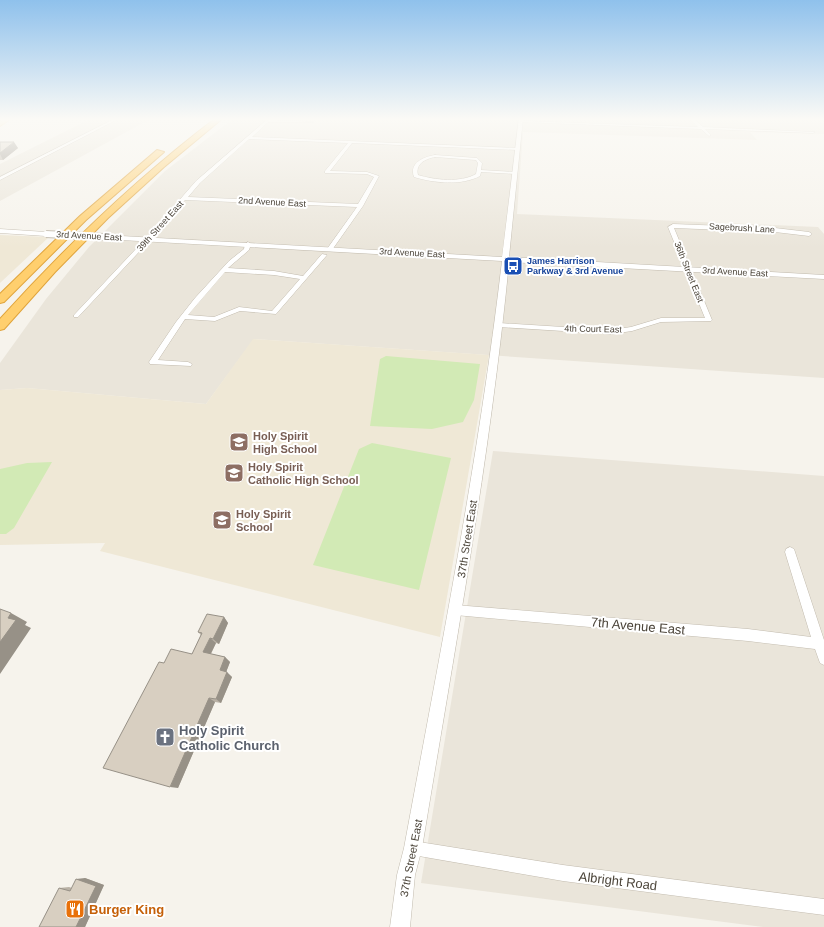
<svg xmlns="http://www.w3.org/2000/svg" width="824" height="927" font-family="Helvetica,sans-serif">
  <rect width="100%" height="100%" fill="#f6f3ec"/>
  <path fill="#eae5da" d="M92,118H152L0,201V164Z
    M234,118H824V134L750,132L757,140L523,132L517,214L818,227L824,234V378L254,339L206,404L27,388L0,390V363L46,299L89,247L165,171Z
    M493,451L824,476V927H763L421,883Z"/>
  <path fill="#efe8d6" d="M0,235L49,237L0,283Z
    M253,339L489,355L440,637L100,551L105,543L0,545V390L27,388L206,404Z"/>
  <path fill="#d2eab5" d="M386,356L480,364L474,400L463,422L432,429L370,426L380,359Z
    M372,443L451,458L419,590L313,565L359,449Z
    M52,462L14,528L6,534H0V469L27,463Z"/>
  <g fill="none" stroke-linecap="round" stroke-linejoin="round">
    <g stroke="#c2bbae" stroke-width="1">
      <path id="minor" d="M0,118H45L0,120Z
        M116,118H120L0,180V177Z
        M269,118H273L271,120L314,122H268L252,137L518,148L520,149L518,150L352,143L330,171L367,172L379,176L363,206L332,250L330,251L327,249L357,207L185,200L153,237L78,317H74V315L149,235L196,181ZM249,139L348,143L325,171V173L367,174L374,177L358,204L188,197L200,183Z
        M689,118H693L703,127L815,132L813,133L705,129L711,135L709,136L701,129L519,122L521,121L698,127Z
        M435,155L477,158L482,163L481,170L515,172L517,173L515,174L481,172L480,176C461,186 434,183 414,177C409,163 423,157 435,155ZM435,157L476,160L478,163L476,174C460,183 435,180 418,175C415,164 425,159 435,157Z
        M673,224L775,228L809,232L812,234L809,236L775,232L674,228L712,320L711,321L661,322L632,331L611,334L499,327L496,325L499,323L611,330L631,327L661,318H705L668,227Z
        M248,242L251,244L249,250L228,268L274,271L303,276L322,254L327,255L276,314L240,311L215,321L185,319L158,360L188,362L192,364L191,366L150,364L149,362L176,322L195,298L229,261L244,249L245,244ZM225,272L274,275L300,279L272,311L239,307L214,317L188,315Z
        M790,547L794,549L795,552L824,640V665L820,663L815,649L748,641L455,615L451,614L449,610L451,606L455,605L748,629L811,637L785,552L786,549Z
        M413,841L563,865L824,899V915L563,881L413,855L408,853L406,848L408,843Z"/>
    </g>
    <g stroke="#c2bbae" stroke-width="1">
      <path id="tertiary" d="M519,118H523L509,257L824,275V279L509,262C490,459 454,653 422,848L415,875L410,927H390L397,875L404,848C440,653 479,458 502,261L103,239L100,237L103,235L502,257Z
        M0,229L46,232L49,234L46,236L0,233Z"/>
    </g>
    <g stroke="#e6c16a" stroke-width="2">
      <path id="primary" d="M6,118H12L0,126V121Z"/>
    </g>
    <g stroke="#e0a43c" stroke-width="2">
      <path id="motorway" d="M216,118H223L164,167L108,218L55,272L4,329L0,330V319C67,245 137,178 216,118Z
        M157,150L164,152L86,220L4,302L0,303V294L80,216Z"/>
    </g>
    <use href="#minor" fill="#fff" fill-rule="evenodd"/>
    <use href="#tertiary" fill="#fff" fill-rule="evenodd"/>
    <use href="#primary" fill="#ffe39c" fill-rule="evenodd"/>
    <use href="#motorway" fill="#ffcf6e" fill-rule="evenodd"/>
    <g stroke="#c2bbae" stroke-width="8" stroke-linecap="butt">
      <path id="tertiary-bridge" d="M46,234L103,237"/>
    </g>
    <use href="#tertiary-bridge" stroke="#fff" stroke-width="6"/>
  </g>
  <path fill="#bab2a6" d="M0,142L18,148L3,160H0Z
    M224,617L228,623L219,644L216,643L211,654L225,657L230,662L226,672L232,677L221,703L215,702L178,788L164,663L192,654L201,635L198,632Z
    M85,878L104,885L85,927L59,888L69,887L72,888Z"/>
  <path fill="#979187" d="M14,142L18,148L3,160L0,154V153Z
    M11,613L27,622L25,625L31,628L0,674V642L8,618Z
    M224,617L228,623L219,644L213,639Z
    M210,638L216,643L209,657L203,652Z
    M225,657L230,662L225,675L220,670Z
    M227,672L232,677L221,703L216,699Z
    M209,698L215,702L178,788L170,787Z
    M85,878L104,885L85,927H76V879Z"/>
  <path fill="#d8cfc1" stroke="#979187" d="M0,142H14L0,153Z
    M0,609L11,613L8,618L16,620L0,642Z
    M207,614L224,617L213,639L210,638L203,652L225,657L220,670L227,672L216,699L209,698L170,787L103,768L159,662L164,663L171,649L192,654L202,633L198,632Z
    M76,879L96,886L76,927H39L59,888L70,891Z"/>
  <linearGradient id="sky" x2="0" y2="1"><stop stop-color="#8fc1ec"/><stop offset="0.48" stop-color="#fbfaf6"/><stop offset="1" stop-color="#fbfaf6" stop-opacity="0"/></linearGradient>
  <rect width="824" height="248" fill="url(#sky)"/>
  <defs>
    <g id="bus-square" transform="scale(1)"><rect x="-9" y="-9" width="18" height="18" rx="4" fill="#1a4fb4" stroke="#fff"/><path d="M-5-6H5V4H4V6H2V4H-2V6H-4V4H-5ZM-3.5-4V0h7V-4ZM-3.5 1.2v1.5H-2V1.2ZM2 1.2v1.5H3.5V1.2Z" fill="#fff"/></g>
    <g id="school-square" transform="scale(1)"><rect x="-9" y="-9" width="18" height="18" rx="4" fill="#8d6e63" stroke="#fff"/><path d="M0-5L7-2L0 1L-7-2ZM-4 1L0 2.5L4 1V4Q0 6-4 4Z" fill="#fff"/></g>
    <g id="church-square" transform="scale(1)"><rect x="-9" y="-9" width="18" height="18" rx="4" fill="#6b7280" stroke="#fff"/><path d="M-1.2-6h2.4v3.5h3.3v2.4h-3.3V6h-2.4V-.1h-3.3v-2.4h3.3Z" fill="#fff"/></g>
    <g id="restaurant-square" transform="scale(1)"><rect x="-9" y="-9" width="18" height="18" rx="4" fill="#e8710a" stroke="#fff"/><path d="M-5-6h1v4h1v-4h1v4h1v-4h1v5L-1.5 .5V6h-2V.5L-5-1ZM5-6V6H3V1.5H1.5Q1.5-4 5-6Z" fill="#fff"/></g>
  </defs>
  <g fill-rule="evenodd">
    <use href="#bus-square" x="513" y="266"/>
    <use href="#school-square" x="239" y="442"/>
    <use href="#school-square" x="234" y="473"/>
    <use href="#school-square" x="222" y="520"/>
    <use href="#church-square" x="165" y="737"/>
    <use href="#restaurant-square" x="75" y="909"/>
  </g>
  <g text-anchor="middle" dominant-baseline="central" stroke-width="4" stroke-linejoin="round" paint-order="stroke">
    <g font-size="9" fill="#4b4439" stroke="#fff">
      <text transform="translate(272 202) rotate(3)">2nd Avenue East</text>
      <text transform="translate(160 226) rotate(-48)">39th Street East</text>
      <text transform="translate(742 228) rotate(3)">Sagebrush Lane</text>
      <text transform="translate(89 236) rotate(3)">3rd Avenue East</text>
      <text transform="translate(412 253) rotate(3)">3rd Avenue East</text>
      <text transform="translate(689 272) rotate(68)">36th Street East</text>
      <text transform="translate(735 272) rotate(3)">3rd Avenue East</text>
      <text transform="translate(593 329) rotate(1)">4th Court East</text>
    </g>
    <g font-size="9" font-weight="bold" fill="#164399" stroke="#fff" text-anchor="start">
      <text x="527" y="261">James Harrison<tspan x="527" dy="10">Parkway &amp; 3rd Avenue</tspan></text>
    </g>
    <g font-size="11" font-weight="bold" fill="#785e54" stroke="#fff" text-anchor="start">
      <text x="253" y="436">Holy Spirit<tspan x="253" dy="13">High School</tspan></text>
      <text x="248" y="467">Holy Spirit<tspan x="248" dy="13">Catholic High School</tspan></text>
      <text x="236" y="514">Holy Spirit<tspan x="236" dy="13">School</tspan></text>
    </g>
    <g font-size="11" fill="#4b4439" stroke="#fff">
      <text transform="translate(467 539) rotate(-81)">37th Street East</text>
      <text transform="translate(411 858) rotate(-79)">37th Street East</text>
    </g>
    <g font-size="13" fill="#4b4439" stroke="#fff">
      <text transform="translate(638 626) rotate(5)">7th Avenue East</text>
      <text transform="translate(618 881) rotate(7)">Albright Road</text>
    </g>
    <g font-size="13" font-weight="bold" fill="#5b616d" stroke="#fff" text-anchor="start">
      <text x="179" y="730">Holy Spirit<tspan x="179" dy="15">Catholic Church</tspan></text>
    </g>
    <g font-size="13" font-weight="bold" fill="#c56008" stroke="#fff" text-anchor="start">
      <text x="89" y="909">Burger King</text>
    </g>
  </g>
</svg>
